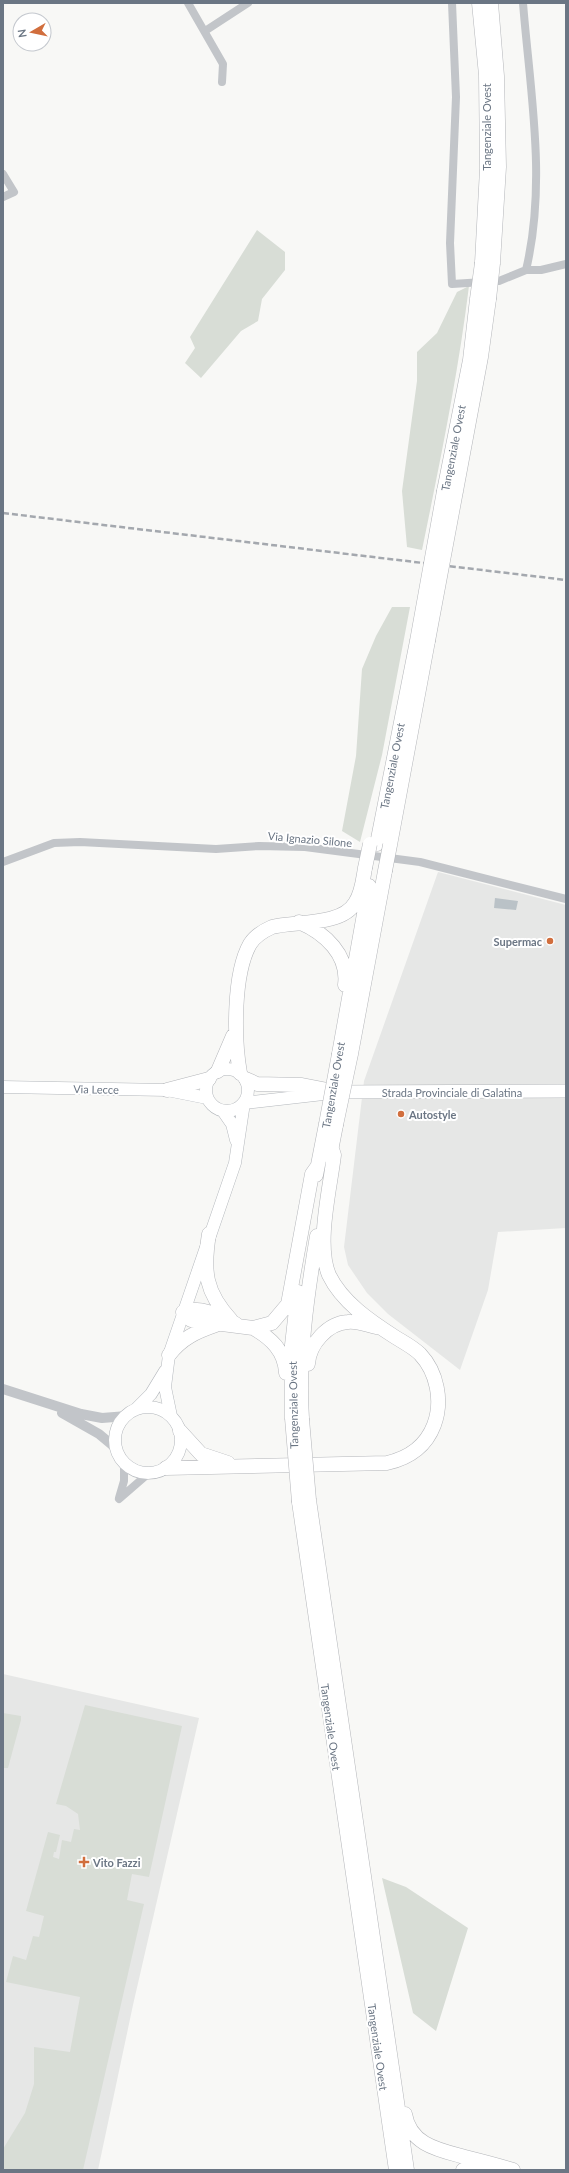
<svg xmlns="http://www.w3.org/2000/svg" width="569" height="2173" font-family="Lato,sans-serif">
  <rect width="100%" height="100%" fill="#f8f8f6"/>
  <path fill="#e6e7e6" d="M438,872L566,905V1228L498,1232L488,1290L460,1370L388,1314L367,1293L348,1265L344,1247L364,1081Z
    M3,1674L199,1718L133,2005L98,2170H3Z"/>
  <path fill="#d8ddd6" d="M257,230L285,252V270L262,299L258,321L241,331L201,378L185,363L195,348L190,337Z
    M469,286C458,375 440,462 422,550L407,547L402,491L417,381V352L437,333L457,292Z
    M392,607H410L382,755L360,842L342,831L356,756L362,669L376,636Z
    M85,1705L182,1726L149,1877L132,1874L127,1900L144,1904L83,2170H3V2149L25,2113L34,2084V2047L70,2052L80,1997L6,1982L13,1956L26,1960L33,1936L39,1937L44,1916L26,1911L48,1832L60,1835L56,1852H54L53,1857L59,1859L62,1840L71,1842L74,1829L80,1830L78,1814L66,1806L56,1804Z
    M3,1713L21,1716V1720L8,1768H3Z
    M382,1878L406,1887L468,1928L436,2031L413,2013Z"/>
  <path fill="#bac2c7" d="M495,898L518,901L516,910L494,908Z"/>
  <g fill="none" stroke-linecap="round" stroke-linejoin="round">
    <g stroke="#b3b7bc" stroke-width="13">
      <path id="secondary" d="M206 1090a21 21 0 1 1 42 0a21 21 0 1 1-42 0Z
        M3,1087L167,1090L207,1098
        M223,1111L232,1124L236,1140
        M115 1440a33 33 0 1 1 66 0a33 33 0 1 1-66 0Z
        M135,1410L151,1394L165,1371
        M171,1416L165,1387L169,1355L235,1163L244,1103L332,1093"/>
    </g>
    <g stroke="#b4b7bb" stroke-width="14">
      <path id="primary" d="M338,1092L566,1091"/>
    </g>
    <g stroke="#b4b6ba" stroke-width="15">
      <path id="trunk" d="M479,3L486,75L487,169L482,263
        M491,3L497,76L499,167L493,263
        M444,491L470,360L477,299
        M456,491L481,357L489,299
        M377,844L417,641
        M390,845L428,641
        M299,922C325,933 349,955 345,985
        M339,1054L369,886
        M351,1054L385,871
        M218,1071L233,1036
        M240,1073C234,1039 233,974 250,944C255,936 263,931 272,927C295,921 342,926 355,903C362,893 363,879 365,868
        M246,1079L257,1084L302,1085L338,1092
        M167,1090L209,1079
        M330,1156L336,1125
        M316,1175L326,1124
        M209,1234C203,1271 205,1292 231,1320
        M236,1324C221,1316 199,1305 183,1312L191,1320L253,1328L272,1323L288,1304L312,1174L317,1167
        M253,1328C271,1338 285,1351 286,1373
        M169,1355C182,1338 196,1332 216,1325
        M308,1364C309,1344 328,1323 348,1322C357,1321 367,1325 376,1327
        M292,1418V1345L298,1292
        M302,1419C298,1358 307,1295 317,1236
        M180,1431L201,1454L228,1463
        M166,1468L387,1463C409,1458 426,1446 434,1425C443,1401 437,1372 420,1354C413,1347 403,1342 395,1337C370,1321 342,1302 329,1275C316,1244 330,1189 334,1155L332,1149
        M309,1500L407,2170
        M299,1502L396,2170
        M405,2114C410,2145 439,2150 465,2157C481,2161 497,2165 513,2170
        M463,2170L487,2165"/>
    </g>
    <path stroke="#c2c5c9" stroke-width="8" d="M188,3L223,64L222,82
      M452,3L456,97L450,243L452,284L499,281L526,270C547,182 530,91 523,3
      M205,31L248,3
      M3,174L14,192L3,197
      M526,270H541L566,264
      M3,862L54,843L80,842L216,849L259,846L305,847L420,862L566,899
      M119,1498L124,1481V1462
      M119,1499L149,1473"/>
    <path stroke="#c2c5c9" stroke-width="10" d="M3,1389L81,1414L102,1418L127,1416
      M62,1413L99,1434L117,1449"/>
    <use href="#secondary" stroke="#fff" stroke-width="12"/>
    <use href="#primary" stroke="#fff" stroke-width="13"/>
    <use href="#trunk" stroke="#fff" stroke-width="14"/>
    <path stroke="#a4a8ae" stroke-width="2.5" stroke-dasharray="6 3" stroke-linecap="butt" d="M3,513L566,580"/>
    <g stroke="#b4b6ba" stroke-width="15" stroke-linecap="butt">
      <path id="trunk-bridge" d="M477,299L482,263
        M489,299L493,263
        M417,641L444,491
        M428,641L456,491
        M365,868L370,844
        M385,871L390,845
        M326,1124L339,1054
        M336,1125L351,1054
        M292,1418L299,1502
        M302,1419L309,1500"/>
    </g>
    <use href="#trunk-bridge" stroke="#fff" stroke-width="14"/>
  </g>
  <g fill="#d16e3d" stroke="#fff" stroke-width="1.5">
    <circle cx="550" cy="941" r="4"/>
    <circle cx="401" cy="1114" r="4"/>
    <path d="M82 1856h4v4h4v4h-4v4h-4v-4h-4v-4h4z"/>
  </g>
  <g text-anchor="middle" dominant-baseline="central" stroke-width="4" stroke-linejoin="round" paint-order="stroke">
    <g font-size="11" fill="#6b7684" stroke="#fff">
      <text transform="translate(486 127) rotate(-90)">Tangenziale Ovest</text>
      <text transform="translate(453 448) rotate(-79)">Tangenziale Ovest</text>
      <text transform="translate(392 766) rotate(-79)">Tangenziale Ovest</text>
      <text transform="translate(310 839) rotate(5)">Via Ignazio Silone</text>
      <text transform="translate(333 1085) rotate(-80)">Tangenziale Ovest</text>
      <text transform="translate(96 1089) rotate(1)">Via Lecce</text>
      <text x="452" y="1092">Strada Provinciale di Galatina</text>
      <text transform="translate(293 1405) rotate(-91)">Tangenziale Ovest</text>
      <text transform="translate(331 1727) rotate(82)">Tangenziale Ovest</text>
      <text transform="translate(378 2047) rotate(82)">Tangenziale Ovest</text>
    </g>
    <g font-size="11" font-weight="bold" fill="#6b7684" stroke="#fff" text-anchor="start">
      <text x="542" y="941" text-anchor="end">Supermac</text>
      <text x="409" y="1114">Autostyle</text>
      <text x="93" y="1862">Vito Fazzi</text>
    </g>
  </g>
  <rect width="569" height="2173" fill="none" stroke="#6b7684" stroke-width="8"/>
  <g transform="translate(32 32) rotate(261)"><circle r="19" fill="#ffffff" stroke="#c4c8ce"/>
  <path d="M0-3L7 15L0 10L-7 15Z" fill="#d16e3d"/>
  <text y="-6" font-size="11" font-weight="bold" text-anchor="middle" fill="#6b7684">N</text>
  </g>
</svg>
